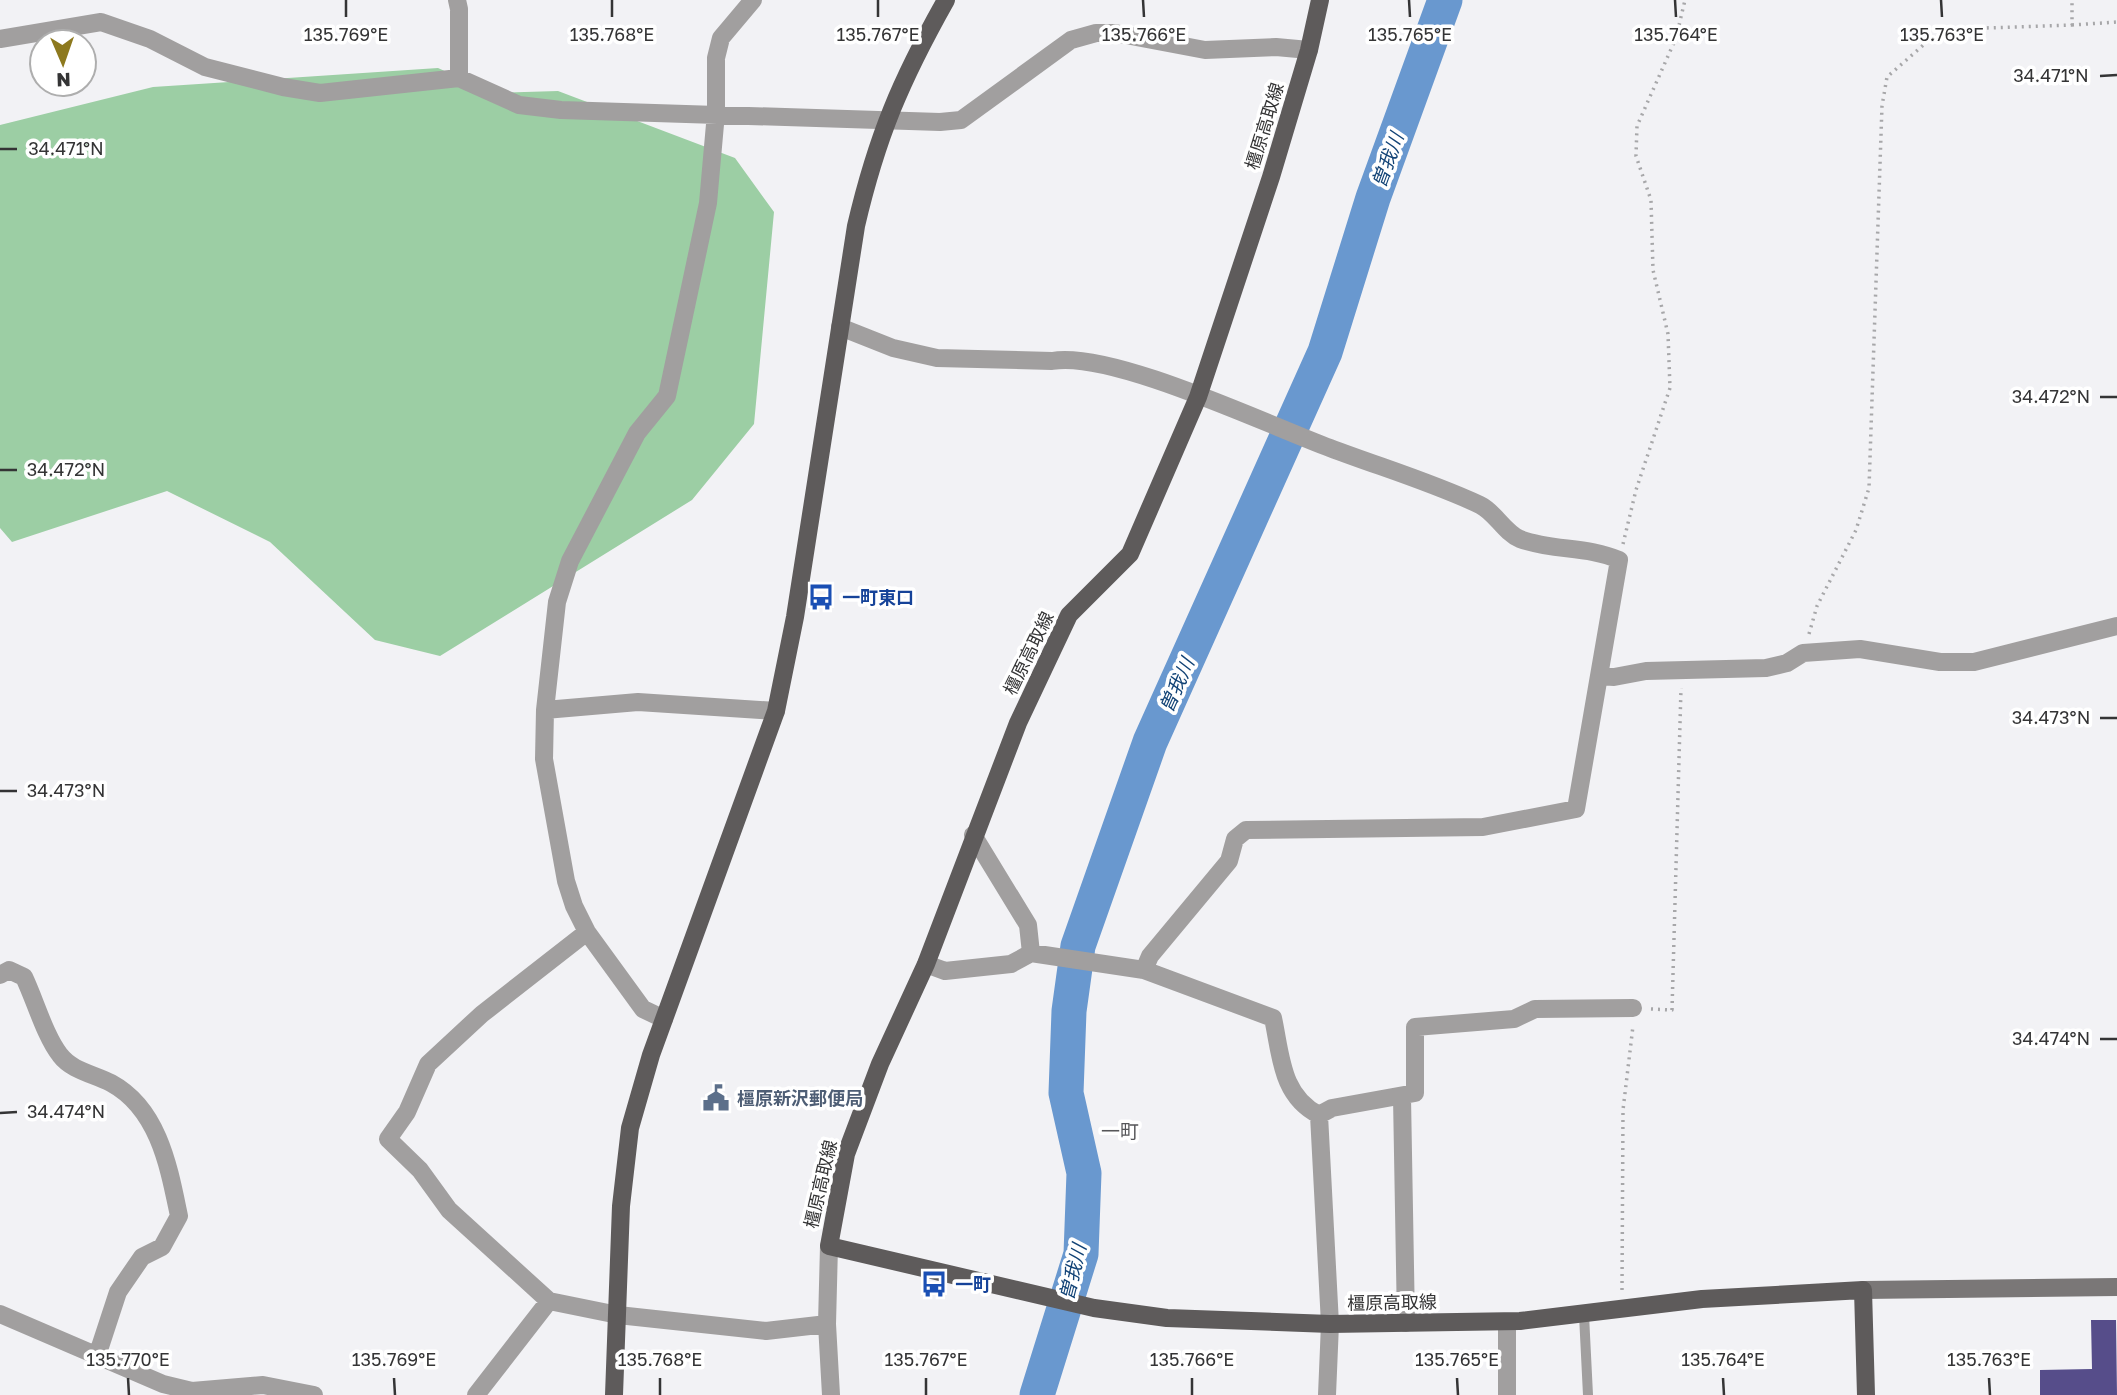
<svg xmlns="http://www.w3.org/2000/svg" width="2117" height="1395" font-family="'Golos Text','Noto Sans JP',sans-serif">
  <rect width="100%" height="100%" fill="#f2f2f5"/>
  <path fill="#9ccea4" d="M438,68L493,93L558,91L735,158L774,212L754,424L692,500L440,656L375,640L270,542L167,491L12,542L0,528V125L153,87Z"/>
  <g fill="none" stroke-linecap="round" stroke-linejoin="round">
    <path stroke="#6998cf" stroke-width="35" d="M1037,1395L1081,1254L1084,1173L1066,1093L1069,1011L1078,946L1150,742L1325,352L1373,198L1445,0"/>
  </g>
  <path fill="#564d8a" d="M2091,1320H2116L2117,1395H2040V1370L2092,1369Z"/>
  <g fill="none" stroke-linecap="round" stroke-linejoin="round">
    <path stroke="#a7a7a9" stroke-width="3.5" stroke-dasharray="2 5" stroke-linecap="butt" d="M2072,25L2117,22
      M1623,544L1636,490L1670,388L1668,334L1653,270L1651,200L1636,156L1637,126L1676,38L1685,0
      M1809,634L1817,606L1856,530L1869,488L1882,106L1887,77L1928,41L1956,29L2072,25V0
      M1651,1009L1672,1010L1681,688
      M1622,1290L1623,1110L1633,1026"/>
    <path stroke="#a19f9f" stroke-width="10" d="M1584,1315L1588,1395"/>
    <path stroke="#a19f9f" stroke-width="18" d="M457,0L459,9V78
      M0,39L101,22L150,39L205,67L283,87L320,93L459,78L519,105L561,110L940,122L961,120L1071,40L1096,33H1115L1205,50L1276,47L1309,50
      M840,327L893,348L937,358L1052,361C1111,350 1268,425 1330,448C1380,467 1431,482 1480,505C1495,512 1504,532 1520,539C1552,551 1588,546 1619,560L1576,809L1483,827L1246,830L1235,839L1229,861L1150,956L1144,970
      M1599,676L1614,677L1646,671L1766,668L1787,663L1803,653L1860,649L1940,662H1974L2117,626
      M545,710L638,702L776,711
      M973,835L1028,925L1031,953
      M587,932L482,1014L428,1064L407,1112L388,1139L420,1170L449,1210L549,1301L618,1315L766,1331L827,1324
      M926,964L945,971L1011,964L1031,953L1144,970L1273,1018C1281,1055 1281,1096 1319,1115L1330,1324L1327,1395
      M0,975L9,970L24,977C35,1000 45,1036 60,1055C72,1071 94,1074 111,1083C159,1109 169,1168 179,1216L162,1247L142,1257L118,1292L97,1356
      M664,1019L643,1009L587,932L574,906L566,881L544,759L545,710L557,602L570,561L637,433L667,396L708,203L716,113V58L721,38L753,0
      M1402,1097L1406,1323
      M1319,1115L1332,1108L1415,1093V1027L1514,1019L1535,1009L1633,1008
      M829,1246L827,1324L831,1395
      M0,1314L163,1384L192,1391L263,1385L314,1395
      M476,1395L549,1301
      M1507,1395V1322"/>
    <path stroke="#7a7777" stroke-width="18" d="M1863,1290L2117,1287"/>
    <path stroke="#5e5b5b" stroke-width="18" d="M1320,0L1309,50L1271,177L1198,397L1130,554L1069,615L1018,723L926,964L880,1064L846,1154L829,1246L1094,1308L1167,1318L1330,1324L1520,1321L1702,1299L1863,1290L1866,1395
      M614,1395L621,1206L630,1128L651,1055L776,711L795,617L856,226C877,136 901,80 946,0"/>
  </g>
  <path fill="none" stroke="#343435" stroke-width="2.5" d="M346,0V17M612,0V17M878,0V17M1143,0L1144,17M1409,0L1410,17M1675,0L1676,17M1941,0L1942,17M2100,76L2117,75M0,149H17M2100,397H2117M0,470H17M2100,718H2117M0,791H17M2100,1039H2117M0,1113L17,1112M128,1378L129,1395M394,1378L395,1395M660,1378V1395M926,1378V1395M1192,1378V1395M1457,1378L1458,1395M1723,1378L1724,1395M1989,1378L1990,1395"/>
  <defs>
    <g id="bus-bare" transform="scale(2.1)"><path d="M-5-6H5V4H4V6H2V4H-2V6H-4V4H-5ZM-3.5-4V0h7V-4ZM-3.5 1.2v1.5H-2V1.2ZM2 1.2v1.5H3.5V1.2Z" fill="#1a4fb4" stroke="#fff" stroke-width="2.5" paint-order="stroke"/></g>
    <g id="civic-bare" transform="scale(2.1)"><path d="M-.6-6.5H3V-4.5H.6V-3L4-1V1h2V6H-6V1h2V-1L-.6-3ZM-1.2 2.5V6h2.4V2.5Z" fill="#5c6f8a" stroke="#fff" stroke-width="2.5" paint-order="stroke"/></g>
  </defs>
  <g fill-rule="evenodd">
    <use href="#bus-bare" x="821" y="597"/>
    <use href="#civic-bare" x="716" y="1098"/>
    <use href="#bus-bare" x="934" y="1284"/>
  </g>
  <g text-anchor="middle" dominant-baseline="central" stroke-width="7" stroke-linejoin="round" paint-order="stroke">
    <g font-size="18" fill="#343435" stroke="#fff">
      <text transform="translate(1264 126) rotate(-73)">橿原高取線</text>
      <text transform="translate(1028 653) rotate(-64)">橿原高取線</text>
      <text transform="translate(820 1184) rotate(-77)">橿原高取線</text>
      <text transform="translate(1392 1302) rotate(-1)">橿原高取線</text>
    </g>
    <g font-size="18" font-weight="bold" fill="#164399" stroke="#fff" text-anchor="start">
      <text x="842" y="597">一町東口</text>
      <text x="955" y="1284">一町</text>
    </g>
    <g font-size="18" font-weight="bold" fill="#4e5e75" stroke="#fff" text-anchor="start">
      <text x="737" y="1098">橿原新沢郵便局</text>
    </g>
    <g font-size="19" font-style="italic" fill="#124376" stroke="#fff">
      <text transform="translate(1387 160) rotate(-70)">曽我川</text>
      <text transform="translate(1176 685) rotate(-66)">曽我川</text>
      <text transform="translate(1072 1272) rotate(-76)">曽我川</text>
    </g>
    <g font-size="19" fill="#565659" stroke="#fff">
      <text x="1120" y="1130">一町</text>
    </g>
  </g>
  <g font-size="18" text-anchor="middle" fill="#343435" stroke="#fff" stroke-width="7" stroke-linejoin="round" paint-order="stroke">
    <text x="346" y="41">135.769°E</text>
    <text x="612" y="41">135.768°E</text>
    <text x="878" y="41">135.767°E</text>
    <text x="1144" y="41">135.766°E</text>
    <text x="1410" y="41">135.765°E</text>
    <text x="1676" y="41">135.764°E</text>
    <text x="1942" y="41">135.763°E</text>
    <text x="2051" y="82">34.471°N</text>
    <text x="66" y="155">34.471°N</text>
    <text x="2051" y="403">34.472°N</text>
    <text x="66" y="476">34.472°N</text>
    <text x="2051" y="724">34.473°N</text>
    <text x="66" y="797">34.473°N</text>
    <text x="2051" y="1045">34.474°N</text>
    <text x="66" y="1118">34.474°N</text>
    <text x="128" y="1366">135.770°E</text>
    <text x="394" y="1366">135.769°E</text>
    <text x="660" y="1366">135.768°E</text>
    <text x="926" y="1366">135.767°E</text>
    <text x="1192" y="1366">135.766°E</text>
    <text x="1457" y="1366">135.765°E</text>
    <text x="1723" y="1366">135.764°E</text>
    <text x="1989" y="1366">135.763°E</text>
  </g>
  <g transform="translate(63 63) rotate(178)"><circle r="33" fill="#ffffff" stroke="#aeaeae" stroke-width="2"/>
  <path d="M0-5L12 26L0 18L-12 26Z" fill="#8d791e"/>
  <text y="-10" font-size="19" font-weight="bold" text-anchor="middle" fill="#343435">N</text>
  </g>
</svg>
